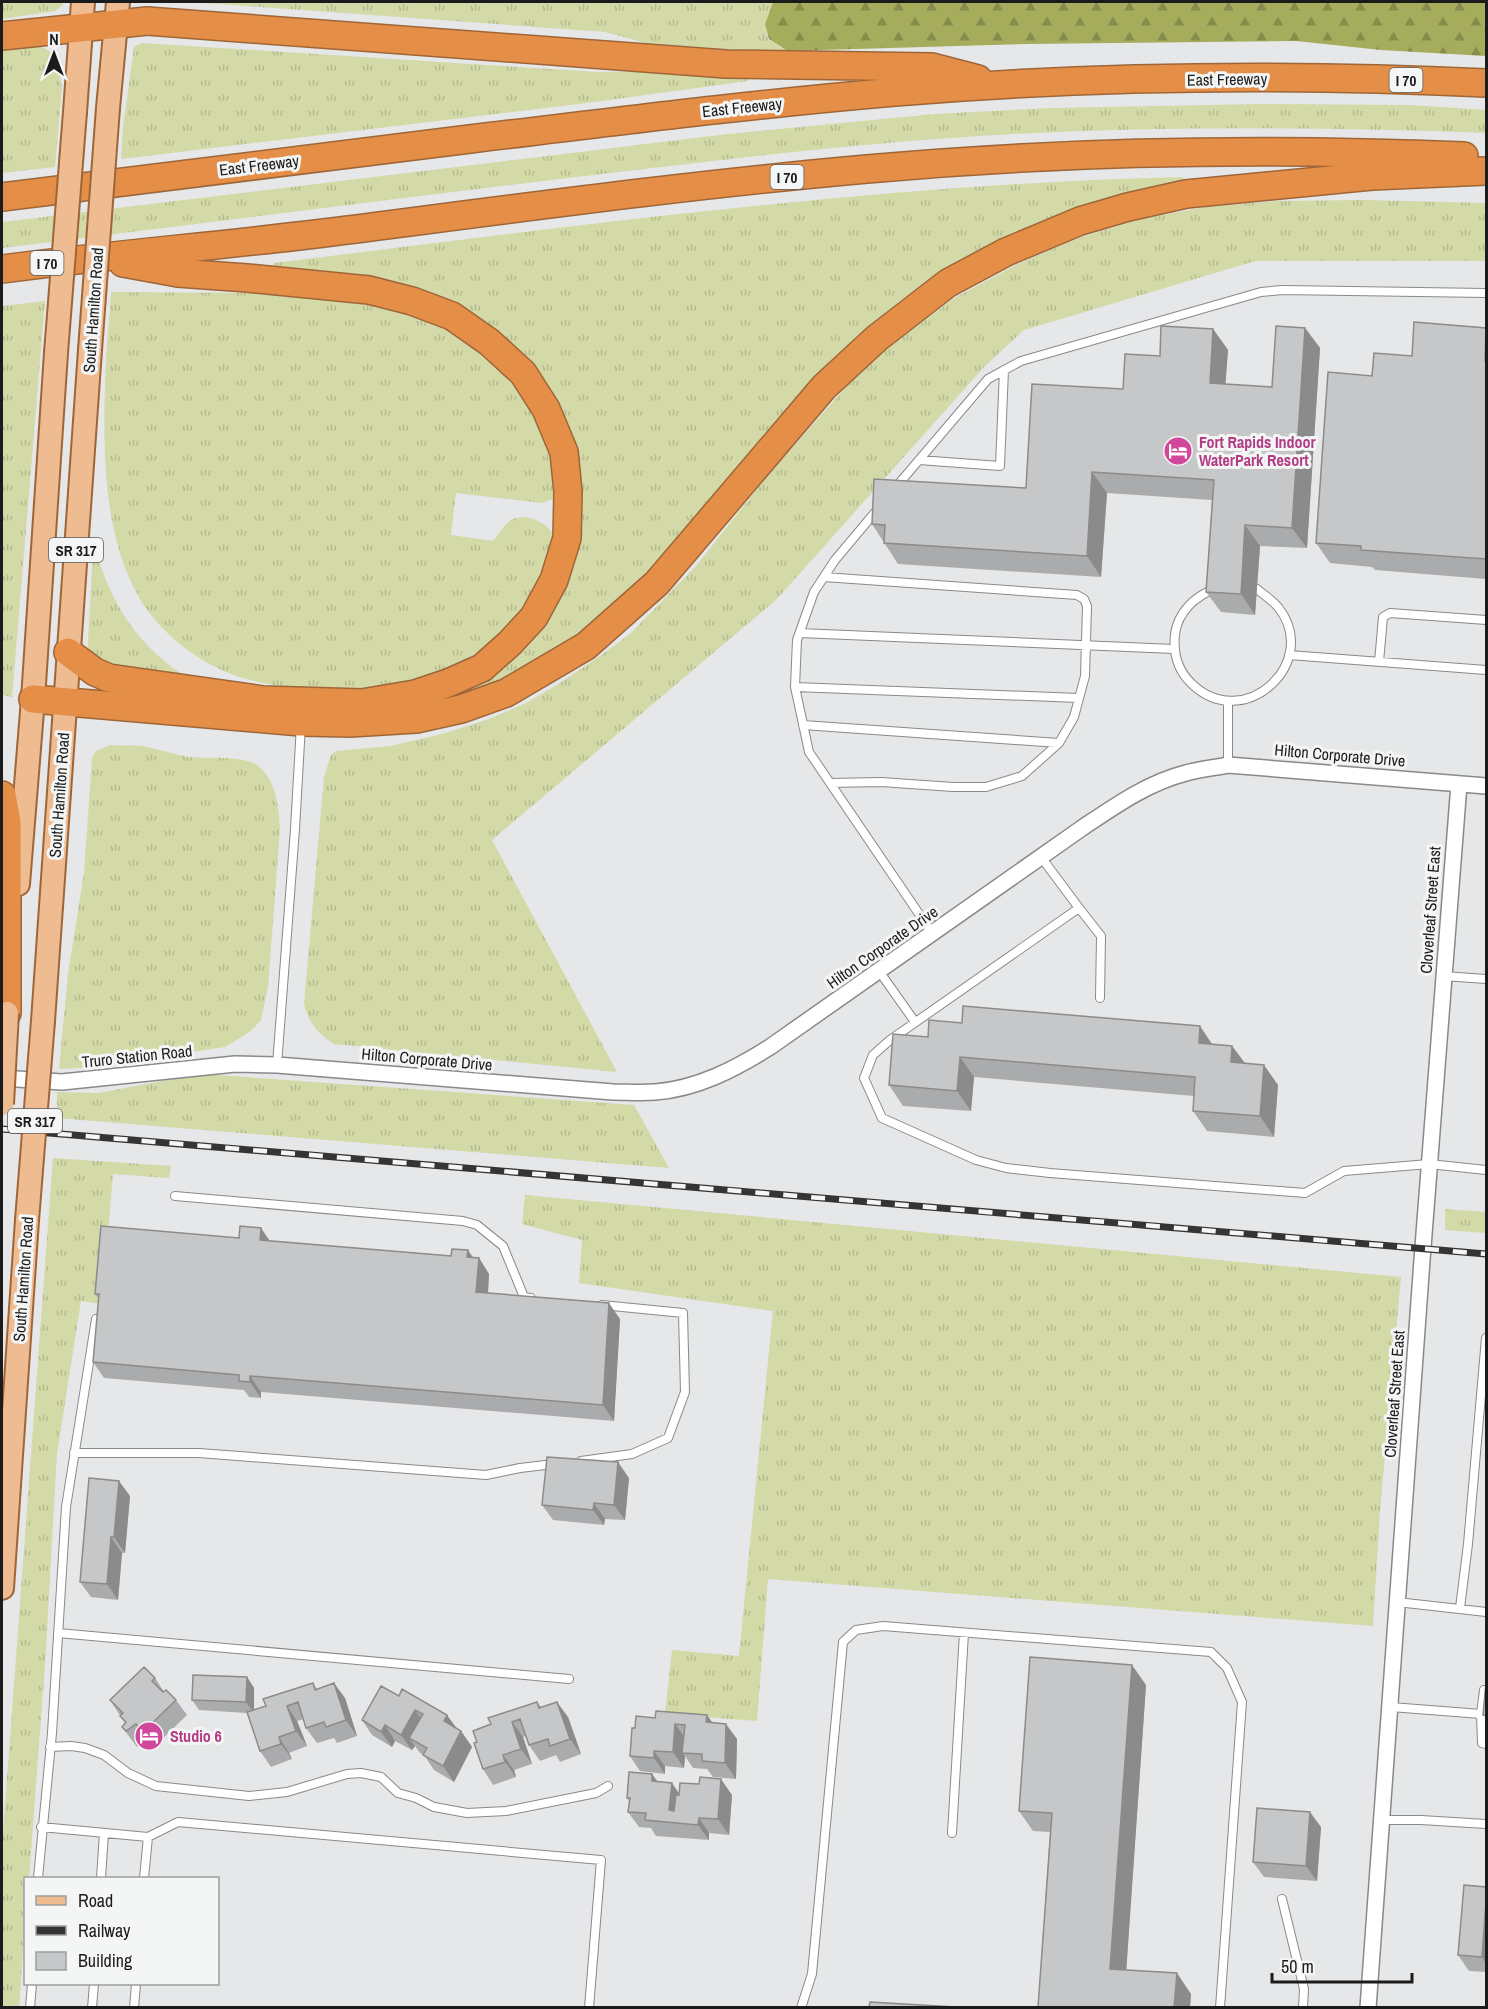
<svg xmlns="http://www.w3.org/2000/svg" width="1488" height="2009" font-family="'Archivo Narrow',sans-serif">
  <defs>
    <pattern id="grass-tufts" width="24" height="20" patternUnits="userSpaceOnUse" patternTransform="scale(1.5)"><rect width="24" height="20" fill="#d3d9a7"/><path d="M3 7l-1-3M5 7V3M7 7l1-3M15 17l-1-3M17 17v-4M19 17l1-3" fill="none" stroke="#b5ba8f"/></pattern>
    <pattern id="forest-firs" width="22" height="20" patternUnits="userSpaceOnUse" patternTransform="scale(1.5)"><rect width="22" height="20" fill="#a5ad5c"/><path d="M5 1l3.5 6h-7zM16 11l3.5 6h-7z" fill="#868c4b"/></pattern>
  </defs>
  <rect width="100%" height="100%" fill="#e6e7e8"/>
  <path fill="url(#grass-tufts)" d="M2,2H63V5L55,11L2,19Z
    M192,2H773L765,24L768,39L788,51L726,49L646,43L605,32Z
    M142,43L598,72L664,71L745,76L748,81L587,103L121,159L123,127L134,47Z
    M2,44L38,45L53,53L57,61L62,87L55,167L2,173Z
    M1261,104L1410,105L1486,110V133C1329,127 1172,126 1014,134C862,142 711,161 559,179C373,202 187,225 2,248V222L728,134L935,114L1050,108Z
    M1183,177V184L941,272L901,300L870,326L829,366L671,556L597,625L531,667L493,685L427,704L500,664L578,500L494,333L274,272V263C576,226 879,184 1183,177Z
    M1364,200L1486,203V261H1255L1024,330L984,367L777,599L492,840L617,1072L334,1044C318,1034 309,1023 304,1004L324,777L331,755L336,751L390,746L442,734L489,719L526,703L560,683L603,654L631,633L696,566L765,479L867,363L956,297L1020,263L1078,238L1142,219L1205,207L1276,201Z
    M111,292L276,293L395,306L451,329L476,346L518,386L535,414L549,446L554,469L556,498L542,503L456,493L451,535L493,541C498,535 504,525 511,520C523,512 550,522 553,536C555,545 547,558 545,567C514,662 412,692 322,689C288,688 254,684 224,671C190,656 157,629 139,597C100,530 103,435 106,360C107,337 110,314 111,292Z
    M45,301L12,697L2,695V306Z
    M93,550L96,551C109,599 136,643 179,672C191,680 204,685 216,692L123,695L107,691L93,682L87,659Z
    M110,745C120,746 132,745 142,746C158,749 173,754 188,757C206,759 242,755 257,765C276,779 279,807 280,829L268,987L261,1020L251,1031L225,1047L81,1068L59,1069L68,974L84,873L92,758L96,751Z
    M193,1075H216L634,1105L669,1168L57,1118V1092L99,1093Z
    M53,1158L171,1166L169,1178L113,1174L102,1304L81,1301L57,1453L45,1665L29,1878H26L25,1925L19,2007L2,2008V1846Z
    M525,1195L1401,1277L1380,1511L1373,1626L768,1579L757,1721L665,1714L672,1650L739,1656L773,1311L579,1283L582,1240L522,1224Z
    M1445,1209L1486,1212V1233L1445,1230Z"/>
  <path fill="url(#forest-firs)" d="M773,2H1486V56L1381,50L1296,41L1026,44L788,51L769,39L765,24Z"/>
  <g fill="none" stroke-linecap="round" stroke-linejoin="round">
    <g stroke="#88898a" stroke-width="10">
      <path id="service" d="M919,460L1000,466L1004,370
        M896,487L988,379L1021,361L1261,292L1282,290L1486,293
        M877,510L835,560L814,592L797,640L795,687L809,752L932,933
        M824,577L1077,595L1084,599L1087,606L1085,676L1074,717L1059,743L1022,776L986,787H953L881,782L830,783
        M1215,589C1195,596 1178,612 1175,634C1173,653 1178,671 1192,684C1244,734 1322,662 1278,607C1272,600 1264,595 1257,589
        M800,633L1174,649
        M1289,655L1486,670
        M1379,662L1383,617L1390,613L1486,620
        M795,687L1079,698
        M803,725L1059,743
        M1228,765V701
        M1041,857L1079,908L890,1040L873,1055L864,1078L882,1118L976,1160L1006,1168L1050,1173L1305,1193L1344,1171L1429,1164L1486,1170
        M1079,908L1101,936L1100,998
        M879,971L915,1022
        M1443,976L1486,979
        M277,1065L295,829L301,725
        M175,1196L463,1221L477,1225L503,1246L524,1297L531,1298
        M74,1453H199L486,1475L520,1468L554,1464
        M581,1461L632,1454L668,1438L685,1392L683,1313L602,1305
        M1397,1602L1486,1612
        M1460,1608L1468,1544L1486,1338
        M58,1633L569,1679
        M1391,1707L1481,1714L1484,1690L1486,1691
        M1481,1714L1482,1743L1486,1744
        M50,1747L71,1746L85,1748L104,1755L128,1773L156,1786L249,1796L287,1792L347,1774L361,1773L381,1777L398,1793L416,1798L434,1807L467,1813L506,1811L596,1793L608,1786
        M1383,1820H1421L1486,1824
        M41,1827L148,1837L178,1822L601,1860L589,2008
        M952,1833L964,1633
        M38,1878L52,1733L66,1507L96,1319
        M101,1878L104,1833
        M144,1878L148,1837
        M1282,1899L1304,1989L1303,2008
        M30,2008L32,1984
        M92,2008L94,1984
        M134,2008L136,1984
        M801,2008L812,1974L843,1642L856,1630L883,1626L1211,1652L1227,1668L1242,1702L1220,2008"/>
    </g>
    <g stroke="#88898a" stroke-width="18">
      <path id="minor" d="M2,1078L62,1082L235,1064L277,1065L613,1092C627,1092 641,1093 655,1092C697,1089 735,1069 770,1047L1082,828C1115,806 1147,783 1186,773C1200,769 1214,768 1228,765L1486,786
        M1368,2008L1422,1260L1459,784"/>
    </g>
    <g stroke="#9e6638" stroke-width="26">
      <path id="primary" d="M108,108L118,2
        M75,112L83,2
        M18,884L33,699L56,353
        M43,1021L90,350
        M2,1588L27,1220"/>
    </g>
    <g stroke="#9e6638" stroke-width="30">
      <path id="motorway" d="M2,36L147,21L726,64L932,67L978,79
        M2,197C158,177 314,158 470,139C612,122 753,104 895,92C1089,76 1292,74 1486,83
        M2,269C109,255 217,246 324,233C505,210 686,185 867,169C1066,151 1265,148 1464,156
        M68,652L95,672L109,678L263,700L362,703L415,694L448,683L482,668L510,643L534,617L554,580L567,538L568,492L564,452L546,409L523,373L489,342L452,316L412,301L369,290L247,278L178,273L123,263
        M33,699L301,722L350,723L416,719L461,709L506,693L586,646L657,583L824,387L877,338L948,283L1006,252L1080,221L1128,207L1186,194L1372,176L1486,171
        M2,795L7,822V1013"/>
    </g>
    <use href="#service" stroke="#fff" stroke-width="8"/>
    <use href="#minor" stroke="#fff" stroke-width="15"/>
    <use href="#primary" stroke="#efbb91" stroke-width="22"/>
    <use href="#motorway" stroke="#e48e47" stroke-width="27"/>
    <g stroke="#343435" stroke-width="7">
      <path id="rail" d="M2,1129L1486,1254"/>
    </g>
    <use href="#rail" stroke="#f4f5f5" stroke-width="4.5" stroke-dasharray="14" stroke-linecap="butt"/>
    <g stroke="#9e6638" stroke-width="26" stroke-linecap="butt">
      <path id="primary-bridge" d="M90,350L108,108
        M56,353L75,112
        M2,1104L7,1013
        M27,1220L43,1021"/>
    </g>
    <use href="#primary-bridge" stroke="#efbb91" stroke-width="22"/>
  </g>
  <path fill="#aaabac" d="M1305,328L1320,348L1307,548L1260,546L1255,615L1221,612L1206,592L1212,500L1107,493L1101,577L898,564L872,524L1026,488L1123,389L1160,356L1213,329L1228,350L1225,384L1272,387Z
    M1486,328V579L1375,570L1372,567L1330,563L1316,543L1372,376L1412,356Z
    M928,1037L1213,1044L1232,1046L1245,1063L1278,1085L1274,1137L1207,1131L1193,1111L1194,1096L974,1077L971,1111L903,1106L889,1085Z
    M270,1241L479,1258L489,1274L488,1293L620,1319L614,1421L261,1392V1398L249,1397L244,1390L104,1378L93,1362L99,1299L95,1294Z
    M629,1478L625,1520L605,1519L604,1525L553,1520L542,1505Z
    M130,1496L125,1553H122L118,1600L91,1597L80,1582Z
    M247,1677L254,1688V1710L266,1706L313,1683L317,1689L345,1698L357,1736L337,1743L334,1738L317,1743L306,1728L304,1719L297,1721L307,1746L289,1753L292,1759L271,1767L260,1751L247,1713L199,1710L192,1700Z
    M155,1678L164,1692L176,1700L187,1715L154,1747L147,1740L137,1747L122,1727L125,1723L110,1700Z
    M1146,1685L1126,1970L1191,1994L1190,2007H1038L1050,1832L1033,1831L1019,1811Z
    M399,1696L461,1731L472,1747L454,1782L434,1770L424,1755L420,1753L415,1746L412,1750L395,1741L392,1747L372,1735L362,1720Z
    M537,1702L541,1707L568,1717L581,1754L560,1762L556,1755L540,1761L529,1745L526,1736L523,1737L532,1764L514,1770L516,1777L493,1785L483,1769L477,1742L491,1724Z
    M707,1715L712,1722L737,1739L736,1779L713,1777L707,1769L693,1768L685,1756L684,1768L665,1766V1774L640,1771L630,1756L635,1728L655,1718Z
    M652,1774L658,1782L679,1793L732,1795L729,1835L709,1833V1840L656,1836L651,1828L639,1827L628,1812L629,1801L627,1798Z
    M1321,1827L1317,1881L1264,1877L1253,1862Z
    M1486,1887V1972L1469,1971L1458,1955Z"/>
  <path fill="#8b8b8c" d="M1305,328L1320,348L1307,548L1292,528Z
    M1213,329L1228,350L1224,404L1210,383Z
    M1092,472L1107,493L1101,577L1087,556Z
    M1245,525L1260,546L1255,615L1241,594Z
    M1200,1026L1214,1047L1199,1043Z
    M1232,1046L1247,1066L1231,1062Z
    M960,1057L974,1077L971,1111L957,1091Z
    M1264,1065L1278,1085L1274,1137L1260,1116Z
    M261,1228L272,1244L260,1240Z
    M468,1250L478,1265L479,1258L489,1274L487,1308L476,1292L467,1257Z
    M609,1303L620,1319L614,1421L603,1405Z
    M250,1376L261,1392V1398L250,1382Z
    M618,1462L629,1478L625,1520L614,1505Z
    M119,1481L130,1496L125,1553L114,1537Z
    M594,1503L605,1519L604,1525L593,1510Z
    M111,1537L122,1553L118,1600L107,1584Z
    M1132,1665L1146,1685L1125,1989L1110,1969Z
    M247,1677L254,1688V1713L246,1702Z
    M334,1683L345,1698L357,1736L346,1720Z
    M557,1702L568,1717L581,1754L570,1739Z
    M287,1706L297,1721L307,1746L296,1731Z
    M415,1710L426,1725L409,1738L415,1746L412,1750L401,1735Z
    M447,1715L458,1730L444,1721Z
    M707,1715L718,1731L706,1722Z
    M512,1722L523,1737L532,1764L521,1749Z
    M675,1724L686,1739L682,1753L685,1756L684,1768L673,1752Z
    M726,1724L737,1739L736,1779L725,1763Z
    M385,1725L395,1741L392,1747L381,1732Z
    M461,1731L472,1747L454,1782L443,1766Z
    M279,1737L289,1753L292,1759L281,1744Z
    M654,1751L665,1766V1774L654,1758Z
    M503,1755L514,1770L516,1777L505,1762Z
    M652,1774L663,1790L652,1781Z
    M721,1779L732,1795L729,1835L718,1819Z
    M672,1783L682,1798L680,1823L669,1810Z
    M1310,1812L1321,1827L1317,1881L1306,1866Z
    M699,1818L709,1833V1840L698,1825Z
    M1486,1901V1964L1482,1957Z
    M1177,1973L1191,1994L1190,2007H1174Z"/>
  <path fill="#c6c7c8" stroke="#8b8b8c" stroke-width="1.5" d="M1414,322L1486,328L1485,361L1486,362V559L1361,550V546L1316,543L1328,372L1372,376L1374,353L1412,356Z
    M1161,326L1213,329L1210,383L1272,387L1276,326L1305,328L1292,528L1245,525L1241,594L1206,592L1214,480L1092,472L1087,556L884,543L885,525L872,524L874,479L1026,488L1032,384L1123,389L1125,354L1160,356Z
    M963,1006L1200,1026L1199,1043L1232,1046L1231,1062L1264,1065L1260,1116L1193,1111L1195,1077L960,1057L957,1091L889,1085L893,1034L928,1037L929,1020L962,1023Z
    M101,1226L239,1238L240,1226L261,1228L260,1240L451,1256L452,1249L468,1250L467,1257L479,1258L476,1292L609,1303L603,1405L250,1376V1382L239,1381V1375L93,1362L99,1294H95Z
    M547,1457L618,1462L614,1505L594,1503L593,1510L542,1505Z
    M89,1478L119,1481L114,1537H111L107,1584L80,1582Z
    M1030,1657L1132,1665L1110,1969L1177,1973L1174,2007H1038L1052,1813L1019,1811Z
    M144,1667L155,1678L152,1681L163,1692L166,1690L176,1700L143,1732L136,1724L126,1731L122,1727L126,1722L120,1716L123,1713L110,1700Z
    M193,1675L247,1677L246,1702L192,1700Z
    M1486,1682V1716L1483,1715Z
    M313,1683L315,1690L334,1683L346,1720L326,1727L324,1722L306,1728L298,1702L287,1706L296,1731L279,1737L281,1744L260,1751L247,1712L266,1706L263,1699Z
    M381,1686L399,1696L402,1689L447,1715L444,1721L461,1731L443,1766L423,1755L427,1748L409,1738L423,1714L415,1710L401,1735L385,1725L381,1732L362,1720Z
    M537,1702L539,1708L557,1702L570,1739L550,1746L548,1739L529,1745L520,1719L512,1722L521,1749L503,1755L505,1762L483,1769L474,1743L477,1742L473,1731L491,1724L488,1718Z
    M656,1711L707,1715L706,1722L726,1724L725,1763L702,1761V1754L682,1753L685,1725L675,1724L673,1752L654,1751V1758L630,1756L632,1728H635L636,1716L655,1718Z
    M629,1772L652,1774V1781L672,1783L669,1810L674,1811L676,1794L679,1795L680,1783L699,1784L700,1777L721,1779L718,1819L699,1818L698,1825L645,1820L646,1813L628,1812L630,1798H627Z
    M1257,1808L1310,1812L1306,1866L1253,1862Z
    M1464,1885L1486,1887V1901L1482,1957L1458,1955Z
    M870,2002L956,2007H869Z"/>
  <defs>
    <g id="hotel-disc" transform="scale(1.5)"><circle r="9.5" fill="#d1479c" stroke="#f4f5f5"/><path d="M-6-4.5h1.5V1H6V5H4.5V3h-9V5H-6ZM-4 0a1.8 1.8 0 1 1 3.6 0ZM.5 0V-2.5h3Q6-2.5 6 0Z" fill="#fff"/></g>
  </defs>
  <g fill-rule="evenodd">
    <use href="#hotel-disc" x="1178" y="451"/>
    <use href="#hotel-disc" x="149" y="1736"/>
  </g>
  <g text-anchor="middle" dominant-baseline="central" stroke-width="6" stroke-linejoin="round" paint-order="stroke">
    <g fill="#f4f5f5" stroke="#5c5c5d" stroke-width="1.5">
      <rect x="1389.5" y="68" width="33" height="24" rx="4.5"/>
      <rect x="770.5" y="165" width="33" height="24" rx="4.5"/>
      <rect x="30.5" y="251" width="33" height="24" rx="4.5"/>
      <rect x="49" y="538" width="54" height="24" rx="4.5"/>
      <rect x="8" y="1109" width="54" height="24" rx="4.5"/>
    </g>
    <g font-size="15" font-weight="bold" fill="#1b1b1c">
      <text x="1406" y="80">I 70</text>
      <text x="787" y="177">I 70</text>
      <text x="47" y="263">I 70</text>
      <text x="76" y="550">SR 317</text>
      <text x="35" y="1121">SR 317</text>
    </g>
    <g font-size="16" fill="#1b1b1c" stroke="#f4f5f5">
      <text transform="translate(1227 79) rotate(-1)">East Freeway</text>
      <text transform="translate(742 107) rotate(-6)">East Freeway</text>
      <text transform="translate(259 165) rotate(-7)">East Freeway</text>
      <text transform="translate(93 310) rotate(-86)">South Hamilton Road</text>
      <text transform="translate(1340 755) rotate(5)">Hilton Corporate Drive</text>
      <text transform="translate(59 795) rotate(-86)">South Hamilton Road</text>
      <text transform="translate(1430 910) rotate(-86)">Cloverleaf Street East</text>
      <text transform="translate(882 947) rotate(-35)">Hilton Corporate Drive</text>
      <text transform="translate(137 1056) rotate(-6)">Truro Station Road</text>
      <text transform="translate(427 1059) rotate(5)">Hilton Corporate Drive</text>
      <text transform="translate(23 1279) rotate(-86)">South Hamilton Road</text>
      <text transform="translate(1394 1394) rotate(-86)">Cloverleaf Street East</text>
    </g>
    <g font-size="16" font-weight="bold" fill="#b23c85" stroke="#f4f5f5" text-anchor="start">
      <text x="1199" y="442">Fort Rapids Indoor<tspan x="1199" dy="18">WaterPark Resort</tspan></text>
      <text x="170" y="1736">Studio 6</text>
    </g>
  </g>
  <rect width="1488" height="2009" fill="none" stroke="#1b1b1c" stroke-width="6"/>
  <rect x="24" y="1877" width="195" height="108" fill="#f4f5f5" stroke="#9d9e9e" stroke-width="1.5"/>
  <rect x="36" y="1896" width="30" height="9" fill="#efbb91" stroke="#9d9e9e" stroke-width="1.5"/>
  <text x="78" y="1907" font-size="18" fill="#1b1b1c">Road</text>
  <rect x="36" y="1926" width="30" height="9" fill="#343435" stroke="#9d9e9e" stroke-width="1.5"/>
  <text x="78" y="1937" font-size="18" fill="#1b1b1c">Railway</text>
  <rect x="36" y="1952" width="30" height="18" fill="#c6c7c8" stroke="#9d9e9e" stroke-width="1.5"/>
  <text x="78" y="1967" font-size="18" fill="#1b1b1c">Building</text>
  <g transform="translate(54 54)" stroke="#f4f5f5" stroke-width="4.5" paint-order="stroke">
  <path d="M0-4.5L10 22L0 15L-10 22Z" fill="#1b1b1c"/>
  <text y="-9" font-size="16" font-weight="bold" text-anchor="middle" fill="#1b1b1c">N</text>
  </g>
  <path d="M1272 1973v9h140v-9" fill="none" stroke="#1b1b1c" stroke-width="3"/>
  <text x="1281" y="1973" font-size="18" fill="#1b1b1c" stroke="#f4f5f5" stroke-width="4.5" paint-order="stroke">50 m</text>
</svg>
